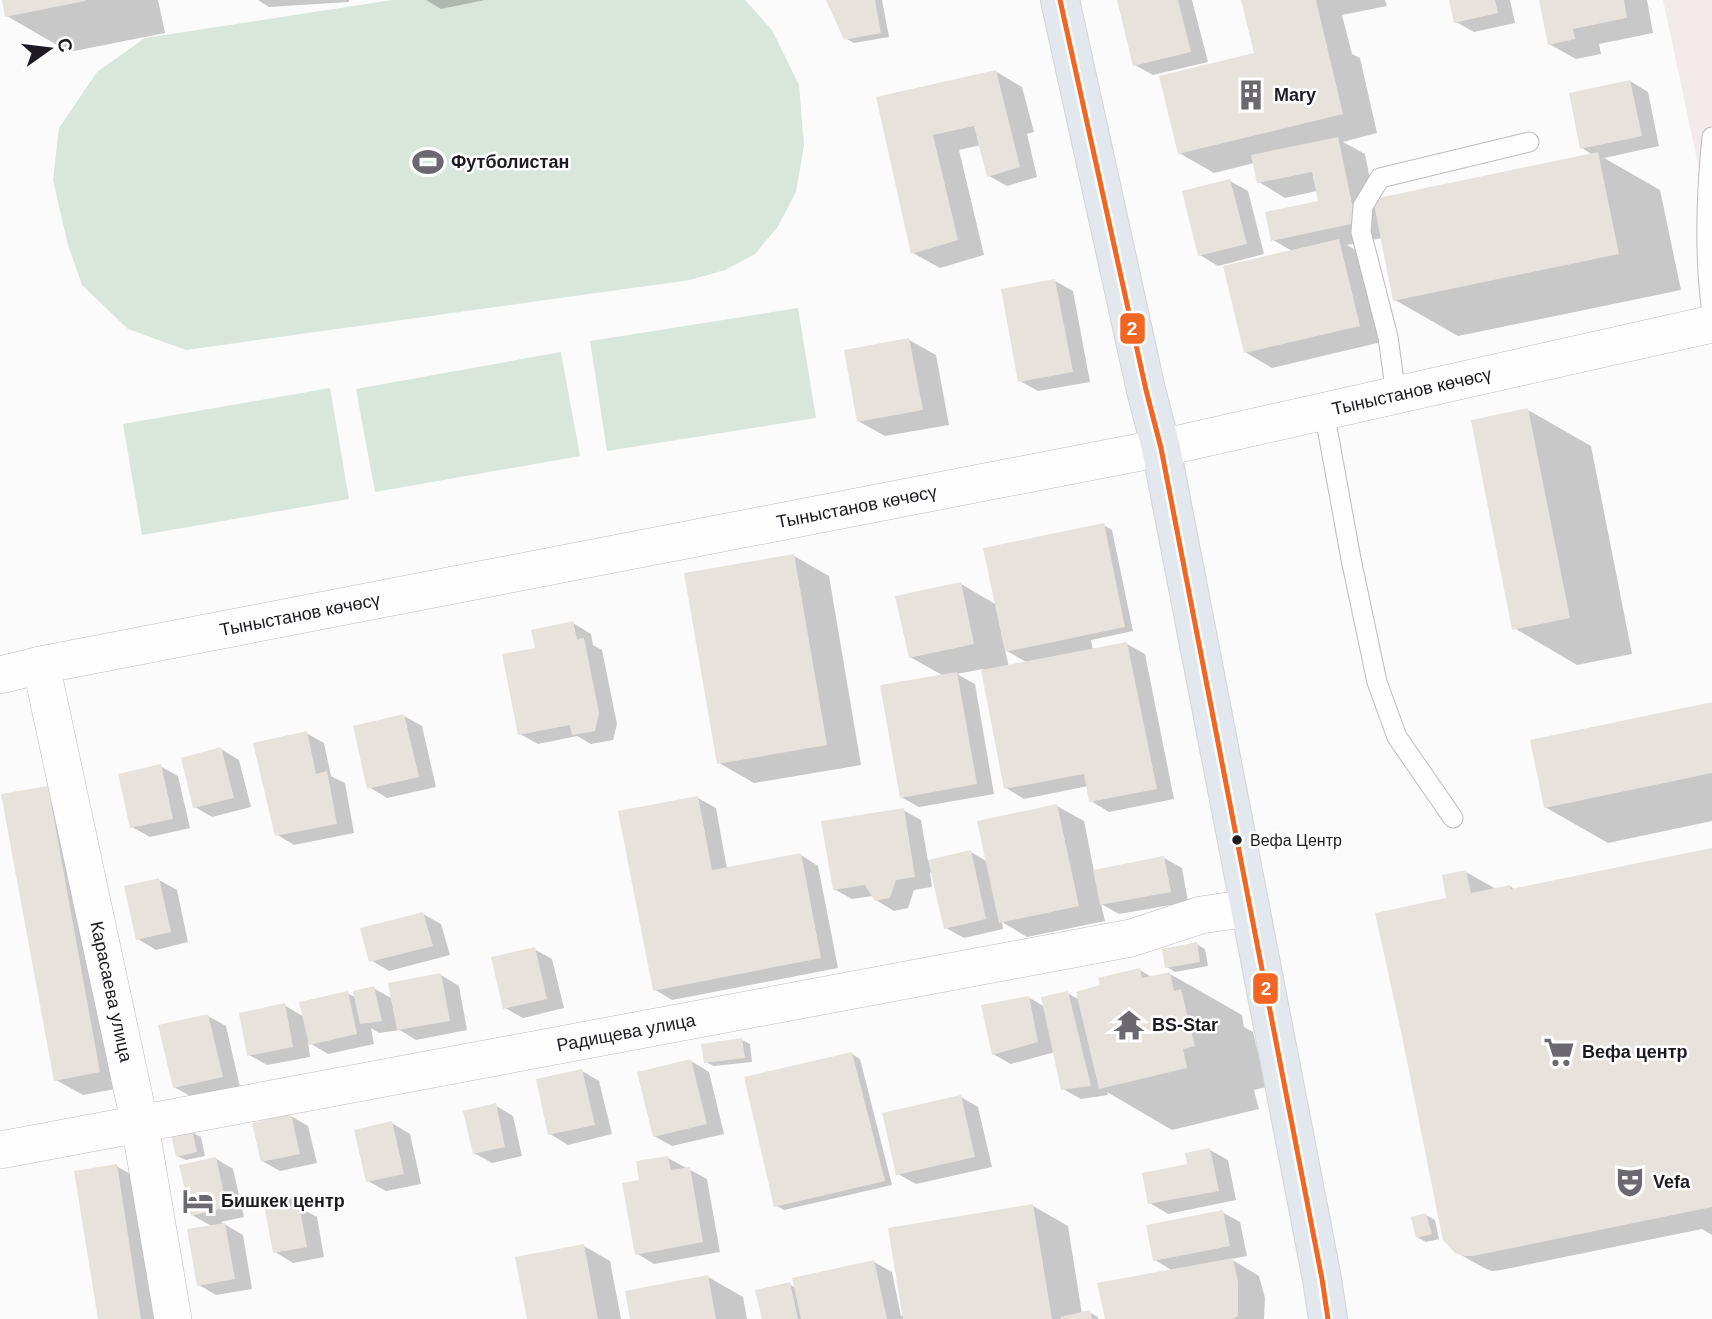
<svg xmlns="http://www.w3.org/2000/svg" width="1712" height="1319" font-family="Helvetica,sans-serif">
  <rect width="100%" height="100%" fill="#fbfbfb"/>
  <path fill="#f3eaeb" d="M1663,0H1712V230Z"/>
  <path fill="#d8e6dc" d="M392,0H745L772,30L799,85L804,145L796,192L777,228L755,254L725,270L690,280L186,350L128,329L82,285L68,245L53,180L59,128L97,72L145,38Z
    M798,308L816,418L607,451L590,341Z
    M561,352L580,456L375,492L356,389Z
    M330,388L349,499L142,535L123,424Z"/>
  <path fill="#0003" fill-rule="evenodd" d="M4,0H158L165,33L69,52L7,16Z
    M258,0H349V2L269,7Z
    M426,0H485L441,9Z
    M828,0H882L889,37L854,43L845,38Z
    M1119,0H1192L1208,62L1153,75L1135,65Z
    M1243,0H1385L1387,6L1342,15L1352,54L1360,58L1377,133L1343,142L1365,154L1374,200L1593,155L1582,148L1630,81L1648,92L1659,146L1604,158L1660,190L1681,290L1458,336L1395,300L1382,238L1347,245L1366,256L1386,341L1272,368L1245,352L1294,252L1273,240L1320,202L1317,191L1285,198L1259,182L1254,163L1214,173L1179,153L1259,54Z
    M1451,0H1510L1515,23L1474,32L1456,22Z
    M1541,0H1647L1653,33L1599,44L1601,54L1576,59L1549,44Z
    M995,71L1022,87L1034,132L1027,134L1037,177L1007,186L989,176L981,145L959,150L984,255L940,268L913,253L878,98Z
    M1230,181L1248,191L1264,254L1218,266L1200,255Z
    M1055,281L1073,291L1090,382L1038,391L1020,381Z
    M909,340L936,355L949,425L885,436L858,421Z
    M1528,410L1591,446L1632,654L1577,665L1514,628Z
    M1103,525L1112,530L1133,631L1091,640L1093,650L1127,644L1145,654L1174,799L1109,812L1091,801L1088,786L1024,799L1006,788L983,669L957,674L975,684L994,794L919,807L901,797L944,676L910,657L961,584L997,605ZM1005,650L1028,663L1009,667Z
    M794,556L829,576L861,765L754,783L719,763Z
    M573,623L591,634L593,645L602,650L617,724L613,740L591,744L577,736L538,744L520,734L537,649Z
    M1712,704V821L1608,843L1545,807Z
    M404,716L422,726L436,787L387,798L369,787Z
    M306,733L324,743L331,776L345,783L354,833L294,845L276,834Z
    M221,749L239,760L251,807L212,817L195,807Z
    M160,766L178,776L190,828L150,837L132,827Z
    M48,787L74,803L126,1087L83,1095L56,1080Z
    M698,798L716,808L727,869L801,855L818,866L838,968L672,1000L654,989Z
    M1057,806L1084,821L1094,871L1164,858L1182,868L1188,902L1119,914L1101,904L1105,921L1027,937L1002,922L1003,929L964,938L946,928L933,872L930,873L932,887L914,890L908,908L894,911L876,900L873,896L852,899L834,889L903,810L921,820L928,861L971,852L988,862Z
    M1712,849V1235L1702,1229L1501,1270L1492,1271L1484,1268L1456,1252L1448,899L1466,872L1496,889L1510,886L1515,890Z
    M159,880L177,890L188,942L156,950L138,939Z
    M423,914L441,924L450,955L389,971L371,960Z
    M1196,944L1205,949L1208,966L1175,972L1167,967Z
    M534,949L552,959L564,1008L523,1018L505,1008Z
    M1140,970L1153,978L1170,974L1242,1015L1244,1027L1253,1032L1266,1087L1254,1090L1259,1109L1172,1130L1107,1092L1108,1095L1081,1099L1063,1089L1055,1052L1011,1064L993,1054L1028,997L1045,1007L1067,993L1080,1000L1102,987Z
    M441,975L459,986L467,1030L416,1040L400,1030L379,1033L371,1028L374,1044L328,1054L308,1042L310,1057L267,1065L249,1055L284,1005L304,1017L347,993L357,998L373,988L393,999Z
    M208,1016L226,1026L240,1087L192,1097L174,1087Z
    M742,1040L750,1044L752,1062L714,1066L705,1062Z
    M852,1054L860,1059L892,1185L784,1210L775,1205Z
    M691,1061L709,1072L724,1134L672,1146L654,1136Z
    M582,1071L599,1081L612,1134L568,1145L550,1134Z
    M961,1097L978,1107L992,1167L916,1184L898,1174Z
    M495,1105L513,1116L522,1156L492,1163L474,1153Z
    M291,1116L308,1126L317,1163L280,1171L262,1161Z
    M392,1123L410,1134L421,1184L386,1191L368,1181Z
    M192,1132L201,1137L205,1156L186,1160L177,1156Z
    M1210,1150L1228,1160L1236,1200L1168,1214L1150,1203L1189,1166Z
    M215,1158L233,1169L244,1217L221,1222L243,1235L252,1289L216,1295L199,1285L213,1227L192,1215Z
    M668,1158L707,1179L720,1252L654,1264L636,1253L641,1181Z
    M116,1166L143,1181L165,1319H100Z
    M288,1197L306,1207V1211L317,1217L324,1257L293,1263L275,1252Z
    M1033,1206L1068,1226L1082,1314L1089,1312L1098,1317V1319H763L789,1284L796,1288L874,1262L892,1272L901,1316L904,1315Z
    M1222,1212L1240,1222L1247,1256L1231,1259L1259,1276L1265,1298L1264,1319H1107L1173,1271L1155,1260Z
    M1426,1215L1435,1220L1439,1239L1426,1242L1417,1237Z
    M584,1246L610,1261L621,1319H529Z
    M708,1277L743,1297L747,1319H632Z"/>
  <path fill="#e8e2dd" d="M2,0H85V1L5,17Z
    M826,0H875L881,33L844,40Z
    M1117,0H1178L1191,52L1133,66Z
    M1241,0H1316L1343,114L1178,154L1159,76L1254,53Z
    M1449,0H1495L1498,13L1454,23Z
    M1539,0H1624L1627,18L1573,29L1575,39L1548,45Z
    M996,70L1020,167L987,177L974,126L933,135L958,240L911,254L876,97Z
    M1630,80L1642,136L1580,149L1569,93Z
    M1338,137L1356,223L1271,241L1265,212L1318,201L1312,172L1257,183L1251,155Z
    M1598,152L1619,254L1393,301L1373,199Z
    M1230,179L1247,244L1198,256L1182,191Z
    M1339,239L1360,326L1244,353L1223,266Z
    M1055,279L1073,372L1018,382L1001,289Z
    M909,338L923,410L857,422L844,350Z
    M1528,408L1570,618L1512,630L1471,420Z
    M1104,523L1125,627L1005,652L983,548Z
    M794,554L827,745L717,764L684,573Z
    M961,582L974,644L909,658L895,596Z
    M573,621L577,639L584,638L599,713L595,731L572,735L570,725L518,735L502,654L535,648L531,630Z
    M1127,642L1157,789L1089,802L1084,774L1004,789L981,670Z
    M957,672L977,784L900,798L880,685Z
    M1712,702V773L1544,808L1530,740Z
    M404,714L419,777L367,789L353,726Z
    M307,731L316,774L327,771L337,824L275,836L253,743Z
    M221,747L234,798L193,808L181,758Z
    M161,764L173,819L130,828L118,774Z
    M48,786L100,1072L54,1081L1,794Z
    M698,796L712,870L801,853L821,958L653,991L618,811Z
    M1057,804L1079,906L999,923L977,821Z
    M904,808L915,877L896,880L890,898L875,901L865,885L833,890L821,821Z
    M1712,848V1207L1473,1256H1464L1455,1253L1443,1240L1441,1231L1402,1036L1375,913L1446,898L1442,875L1466,870L1471,893L1510,885L1511,889Z
    M971,850L986,919L944,929L928,860Z
    M1164,856L1171,892L1100,905L1093,870Z
    M159,878L171,932L136,940L124,886Z
    M423,912L433,946L369,962L360,928Z
    M1197,942L1200,962L1165,968L1162,949Z
    M535,947L547,999L503,1009L491,957Z
    M1140,968L1142,978L1170,972L1174,991L1181,989L1195,1046L1183,1049L1187,1068L1099,1089L1076,992L1100,985L1098,978Z
    M441,973L450,1021L397,1030L388,983Z
    M374,986L382,1021L360,1024L353,991Z
    M348,991L357,1034L309,1045L299,1002Z
    M1068,991L1091,1086L1061,1090L1041,997Z
    M1029,996L1038,1042L992,1055L981,1005Z
    M285,1003L293,1047L247,1056L239,1013Z
    M208,1014L223,1077L173,1088L158,1025Z
    M742,1038L745,1058L704,1063L701,1044Z
    M852,1052L885,1181L774,1207L744,1077Z
    M691,1059L707,1124L653,1137L637,1072Z
    M582,1069L595,1125L548,1135L536,1079Z
    M961,1095L975,1157L896,1175L882,1113Z
    M496,1103L505,1147L473,1154L463,1111Z
    M291,1114L300,1154L261,1162L252,1123Z
    M392,1121L404,1174L366,1182L354,1130Z
    M192,1130L197,1152L176,1157L171,1135Z
    M1210,1148L1219,1191L1148,1204L1142,1173L1187,1164L1185,1153Z
    M668,1156L671,1170L690,1167L703,1242L635,1255L622,1183L639,1180L636,1161Z
    M216,1157L227,1207L191,1216L179,1165Z
    M117,1164L141,1319H98L74,1171Z
    M288,1195L290,1207L299,1205L307,1247L273,1253L263,1200Z
    M1033,1204L1052,1319H903L888,1228Z
    M1223,1210L1230,1246L1153,1261L1146,1225Z
    M1426,1213L1432,1234L1416,1238L1411,1217Z
    M225,1223L235,1279L197,1286L187,1229Z
    M584,1244L598,1319H527L515,1257Z
    M1233,1258L1238,1282V1316L1232,1319H1105L1097,1283Z
    M874,1260L887,1319H801L792,1278Z
    M708,1275L716,1319H630L625,1291Z
    M790,1282L798,1319H762L755,1290Z
    M1090,1310L1092,1319H1061L1060,1317Z"/>
  <g fill="none" stroke-linecap="round" stroke-linejoin="round">
    <g stroke="#bdbac0" stroke-width="21">
      <path id="lane" d="M1712,137C1706,195 1704,255 1712,313
        M1396,395L1388,337L1361,232L1363,206L1380,178L1529,142
        M1324,411L1351,559L1377,682L1397,737L1453,818"/>
    </g>
    <g stroke="#bdbac0" stroke-width="38">
      <g id="street">
        <path id="s1" d="M41,665L140,1125L173,1319"/>
        <path id="s2" d="M0,675L41,665L1161,448L1712,324"/>
        <path id="s3" d="M0,1150L1131,938L1201,915L1249,908"/>
      </g>
    </g>
    <g stroke="#d5d4d6" stroke-width="40">
      <path id="primary" d="M1060,0L1146,390L1161,448L1322,1279L1328,1319"/>
    </g>
    <use href="#lane" stroke="#fefefe" stroke-width="19"/>
    <use href="#street" stroke="#fefefe" stroke-width="37"/>
    <use href="#primary" stroke="#e2e8ed" stroke-width="38"/>
    <g stroke="#fff" stroke-width="10">
      <path id="bus-1" d="M1060,0L1146,390L1161,448L1322,1279L1328,1319"/>
    </g>
    <use href="#bus-1" stroke="#f26522" stroke-width="5"/>
  </g>
  <defs>
    <g id="building-bare" transform="scale(2.415)"><path d="M-4-6H4V6H1V3H-1V6H-4ZM-2.5-4.3h1.7v1.8h-1.7ZM.8-4.3h1.7v1.8H.8ZM-2.5-1h1.7V.8h-1.7ZM.8-1h1.7V.8H.8Z" fill="#6b696f" stroke="#fff" stroke-width="2.5" paint-order="stroke"/></g>
    <g id="stadium-bare" transform="scale(2.415)"><path d="M0-5a6.5 5 0 1 0 0 10a6.5 5 0 1 0 0-10ZM-3.5-1.8h7v3.6h-7Z" fill="#6b696f" stroke="#fff" stroke-width="2.5" paint-order="stroke"/></g>
    <g id="temple-bare" transform="scale(2.415)"><path d="M0-6L5-2H3V0L6.5 2.5H4V6H1.5V3h-3V6H-4V2.5H-6.5L-3 0V-2H-5Z" fill="#6b696f" stroke="#fff" stroke-width="2.5" paint-order="stroke"/></g>
    <g id="supermarket-bare" transform="scale(2.415)"><path d="M-6-5.5h2.5l.6 2H6L4.5 2H-2.5L-4.4-4H-6ZM-1.5 3.2a1.3 1.3 0 1 0 .1 0ZM3 3.2a1.3 1.3 0 1 0 .1 0Z" fill="#6b696f" stroke="#fff" stroke-width="2.5" paint-order="stroke"/></g>
    <g id="theatre-bare" transform="scale(2.415)"><path d="M-5-5.5Q0-4 5-5.5V0Q5 5 0 6Q-5 5-5 0ZM-3.3-2.5H-1v1.5H-3.3ZM1-2.5H3.3v1.5H1ZM-2.8 1Q0 5.5 2.8 1Z" fill="#6b696f" stroke="#fff" stroke-width="2.5" paint-order="stroke"/></g>
    <g id="hotel-bare" transform="scale(2.415)"><path d="M-6-4.5h1.5V1H6V5H4.5V3h-9V5H-6ZM-4 0a1.8 1.8 0 1 1 3.6 0ZM.5 0V-2.5h3Q6-2.5 6 0Z" fill="#6b696f" stroke="#fff" stroke-width="2.5" paint-order="stroke"/></g>
  </defs>
  <g fill-rule="evenodd">
    <use href="#building-bare" x="1251" y="95"/>
    <use href="#stadium-bare" x="428" y="162"/>
    <use href="#temple-bare" x="1129" y="1025"/>
    <use href="#supermarket-bare" x="1559" y="1052"/>
    <use href="#theatre-bare" x="1630" y="1182"/>
    <use href="#hotel-bare" x="198" y="1201"/>
  </g>
  <circle fill="#1e1a24" stroke="#fff" stroke-width="2.5" cx="1237" cy="840" r="6"/>
  <g text-anchor="middle" dominant-baseline="central" stroke-width="5" stroke-linejoin="round" paint-order="stroke">
    <g font-size="16" fill="#1e1a24" stroke="#fff" text-anchor="start">
      <text x="1250" y="840">Вефа Центр</text>
    </g>
    <g font-size="18" font-weight="bold" fill="#1e1a24" stroke="#fff" text-anchor="start">
      <text x="1274" y="95">Mary</text>
      <text x="451" y="162">Футболистан</text>
      <text x="1152" y="1025">BS-Star</text>
      <text x="1582" y="1052">Вефа центр</text>
      <text x="1653" y="1182">Vefa</text>
      <text x="221" y="1201">Бишкек центр</text>
    </g>
    <g font-size="18" fill="#1e1a24" stroke="#fff">
      <text stroke="none"><textPath href="#s2" startOffset="1440">Тыныстанов көчөсү</textPath></text>
      <text stroke="none"><textPath href="#s2" startOffset="873">Тыныстанов көчөсү</textPath></text>
      <text stroke="none"><textPath href="#s2" startOffset="306">Тыныстанов көчөсү</textPath></text>
      <text stroke="none"><textPath href="#s1" startOffset="334">Карасаева улица</textPath></text>
      <text stroke="none"><textPath href="#s3" startOffset="637">Радищева улица</textPath></text>
    </g>
  </g>
  <g stroke="#fff" stroke-width="2.5">
    <rect x="1119" y="312" width="27" height="33" rx="7" fill="#f26522"/>
    <rect x="1252" y="972" width="27" height="33" rx="7" fill="#f26522"/>
  </g>
  <g font-size="19" text-anchor="middle" font-weight="bold" fill="#fff">
    <text x="1132" y="335">2</text>
    <text x="1266" y="995">2</text>
  </g>
  <g transform="translate(49 49) rotate(76)" stroke="#ffffff" stroke-width="5" paint-order="stroke">
  <path d="M0-5L12 26L0 18L-12 26Z" fill="#1e1a24"/>
  <text y="-10" font-size="19" font-weight="bold" text-anchor="middle" fill="#1e1a24">С</text>
  </g>
</svg>
